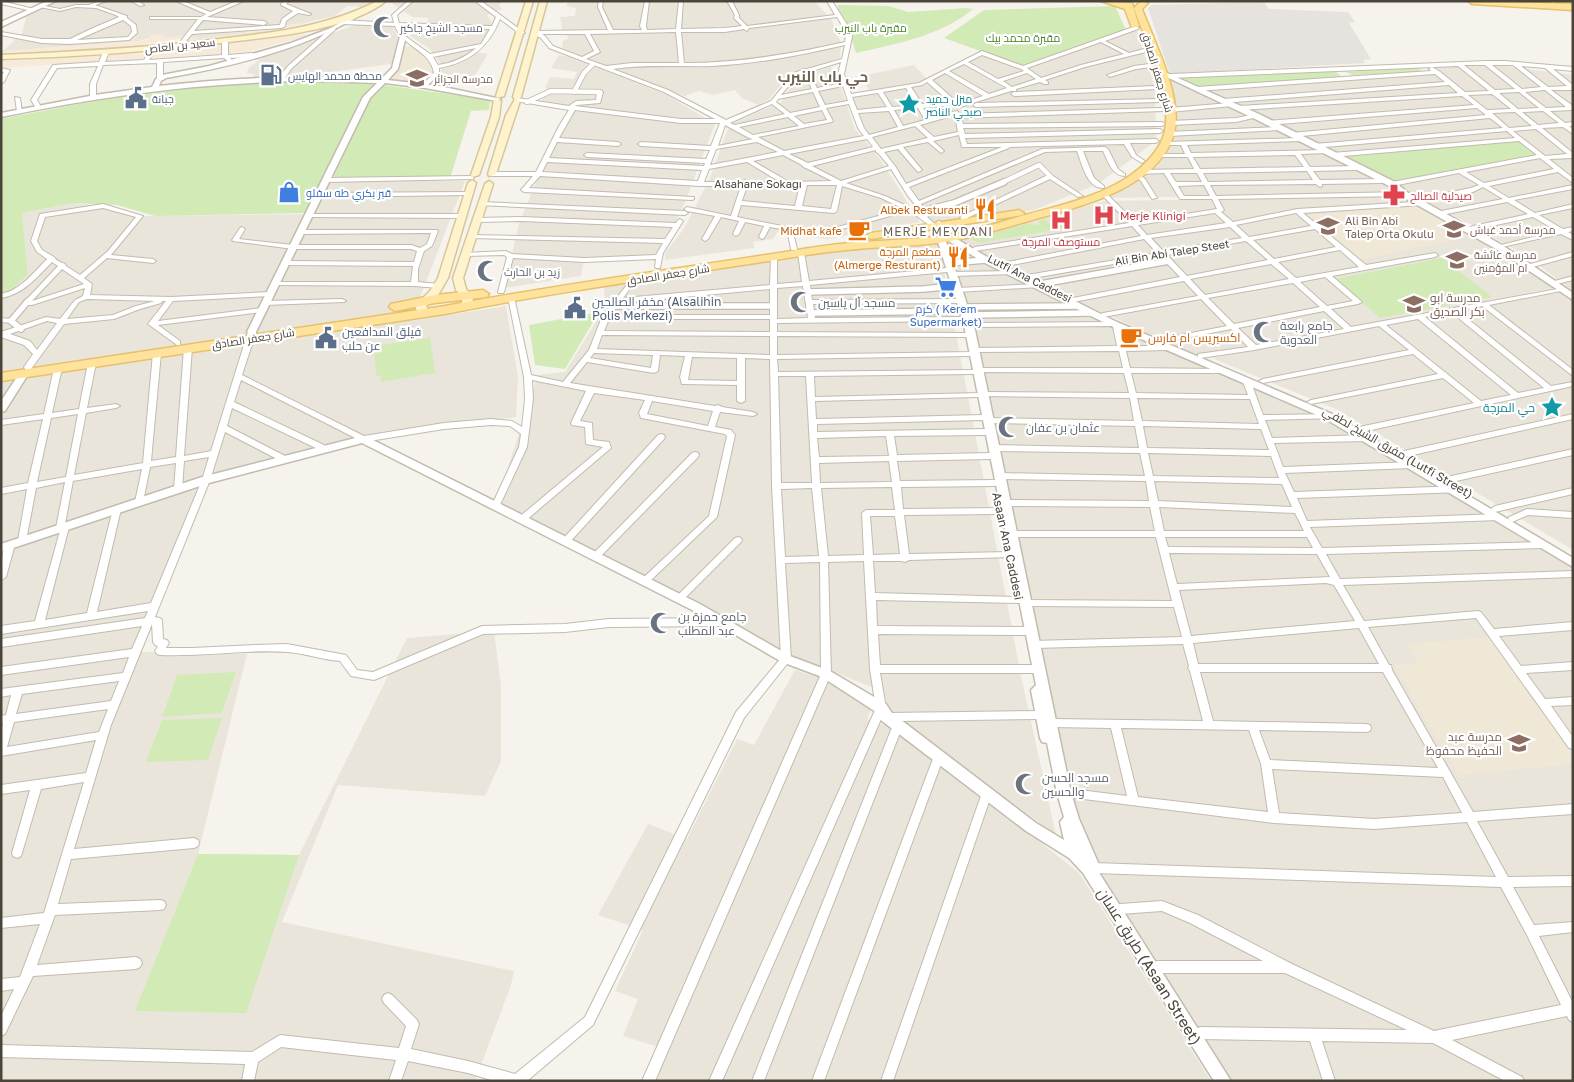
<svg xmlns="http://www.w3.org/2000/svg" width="1574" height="1082" font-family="'Golos Text',Cairo,sans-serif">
  <rect width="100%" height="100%" fill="#f6f3ec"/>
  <path fill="#eae5da" d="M57,1H372L361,7L348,6L334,16L305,23L247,30L246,33L198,39L184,36L163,38L164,34L139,41L3,51L22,33L27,14Z
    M389,1H503L499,5L502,9L487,15L492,23L487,39L475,52L488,54L474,77L456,79L441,76V64L429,48L414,39L408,33L406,27L425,28L429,18L412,17Z
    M569,1H814L831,19L841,43L840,58L790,74L768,100L758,105L742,98L735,90L713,95L699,91L684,96L562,48L563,41L569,38L562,29L560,17L575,16L576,8L566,6Z
    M355,25L393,27L398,36L392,64L298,76L252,78L255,74L246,73L250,67L264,56L313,38L324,40L333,33Z
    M1136,28L1155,88L1156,141L1098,184L1034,210L933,225L918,212L876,148L849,96L870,93L861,76L914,65L928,80L982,53L1023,68Z
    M559,55L569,57L665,94L715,124L687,197L672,230L657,255L584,260L581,276L504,288L519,224L534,187L571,114L586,108L541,101L546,95V86L550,77L574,79L577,72L551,68Z
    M1490,64L1573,75V550L1338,410L1212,358L1571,290L1530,258L1472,225L1258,114L1201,87L1433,72L1492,119L1545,156L1455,83L1430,66Z
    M830,67L835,70L855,129L880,159L920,222L828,239L800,236L801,227L782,225L773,239L753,242L754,248L665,260V253L683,230L710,178L727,131L734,123L781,102L797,78Z
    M1171,76L1395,191L1399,193L1110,198L1165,144Z
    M326,180L465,181L411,321L506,306L518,377L516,417L363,439L206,480L136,652L247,654L198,854L299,855L407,638L494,631L501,686V761L485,796L338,785L282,922L514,971L511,985L475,1081H1V293H8L28,273L22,213L74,203L103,206L140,216L310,214Z
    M1404,196L1466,230L1555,288L1198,356L1041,284L959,240L1105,201Z
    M938,239L1021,676L1056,835L889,712L884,692L781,651L495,507L538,375L565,372L605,307L604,284L872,243Z
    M951,241L1155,346L1329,420L1573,567V1081H1231L1089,862L1069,800L996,442L942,242Z
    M795,670L827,680L872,706L867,719L901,731L1079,873L1211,1081H655L668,1050L623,1036L638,999L615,991L643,930L598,915L648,824L687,839L737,739L754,745Z"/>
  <path fill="#f7ead8" d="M305,23L308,27L299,29L189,43L180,39L63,55L1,56V51L139,41L147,40L151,35L164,34L163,38L184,36L198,39L246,33L247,30Z
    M305,34L306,36L248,52L1,68V61L152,53Z"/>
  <path fill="#e6e2dd" d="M1264,2L1269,9L1348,12L1355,22L1349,23L1371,59L1363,60L1365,63L1172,74L1169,72L1148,8L1152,5Z"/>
  <path fill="#efe8d6" d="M411,46L429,58L435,68L434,72L421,84L389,80L399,67L404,47Z
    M1416,207L1422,208L1474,236L1359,260L1304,214Z
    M1491,637L1573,754V764L1458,775L1394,665L1418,663L1407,644Z"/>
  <path fill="#d2eab5" d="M838,5L889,6L908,12L966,8L973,9C939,37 898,43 856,53L847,24L838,12Z
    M1115,6L1126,30L1022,66L944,38L984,10Z
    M1418,68L1422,72L1352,75L1346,72Z
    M1335,71L1342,77L1202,87L1182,78Z
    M307,81L376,84L368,93L306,213L155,216L117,205L74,203L22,213L28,274L8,293H1V119L140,92L233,83Z
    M384,85L490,100L489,110L471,111L450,178H337L334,176L371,97Z
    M1518,141L1536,155L1391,184L1341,157Z
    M1045,219L1053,226L1063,223L1070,227L979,243L971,239L1026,224L1040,225L1038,221Z
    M1442,258L1492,297L1380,318L1335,279Z
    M599,312L565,369L535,365L529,325Z
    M430,338L435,373L381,382V375L376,376L374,346Z
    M236,672L222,713L162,717L177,675Z
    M222,718L208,760L146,762L162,720Z
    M198,854L299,855L246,1013L135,1011Z"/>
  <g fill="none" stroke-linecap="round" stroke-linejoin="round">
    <g stroke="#c2bbae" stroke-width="6">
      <path id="pedestrian-far1" d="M574,92L584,73L593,64
        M527,102L551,91L600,92
        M1001,183L1039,165L1050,176"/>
    </g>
    <g stroke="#c2bbae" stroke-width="8">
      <path id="pedestrian" d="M923,211L954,203L1004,182
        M939,224L950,238
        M949,263L986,260
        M1041,284L1169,261
        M808,292L924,289L952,286
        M614,306H774
        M963,307L1076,306
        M811,313L960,311
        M965,315L1091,313
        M21,329L11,321L28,301"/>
    </g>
    <g stroke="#c2bbae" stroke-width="2">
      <path id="minor" d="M1,1L34,9V10L32,11L1,4Z
        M99,1H107L95,5L127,16V18L136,25L137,33L129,40L70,44L42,43L1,35V32L42,39H70L93,28L119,17L116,15L96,8L76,7L60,11L40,7V5L60,9L76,5H89ZM123,20L131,26L132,32L128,37L77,40Z
        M131,1H138L144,5L140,6Z
        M176,1H183L210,12L237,1H244L207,17L264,21L267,23L264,25L203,20L194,31L280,25L282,19L293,11L281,5V4L284,1H289L286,4L311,14L309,15L298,13L286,21L285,26L282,28L192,34L180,48L177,46L198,19H150V17H201L206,14Z
        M408,1H413L397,15L399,23L492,26L496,17L475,1H481L525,33L520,34L500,19C489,47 469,63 439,68V74L425,88H421V86L434,73C430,49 403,48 395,26L342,24L339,22L342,20L394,23L392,15ZM400,26L490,29L481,44L430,54L405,36ZM476,48C465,58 452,63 438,65L433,57Z
        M599,1H603L602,7L613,30H642L640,26L645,1H649L646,26L647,30L676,29L679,1H683L681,29L725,28L742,26L734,18L735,15L727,1H732L739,15V18L747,26L835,15L827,1H832L848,26L852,37L844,74L851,94L919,83L982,51L1023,66L1136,26L1139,28L1138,29L1105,41L1129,53L1144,49L1147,51L1146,52L1085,67L1045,80L1048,82V84H1044L1040,82L1016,89V91H1011L960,107H956L954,105L923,108L930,118L957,111L960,114L1161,108L1163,109V111L961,118L963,124L1162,122L1165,124L1162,126L963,128L965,134L1160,129L1163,131L1160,133L965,138L967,144L1156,139L1159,141L1156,143H1130L1136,155L1145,161L1142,163L1132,157L1124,144L1010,147L1009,148L909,187L919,201L1042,149L1105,147L1108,149L1118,169L1125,174V176C1112,176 1108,161 1103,151H1083L1094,178L1104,186V188C1087,189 1082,164 1077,151L1045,152L921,204L930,215L927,217L935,224V226C926,226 918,215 909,211L827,233H823V231L904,209L881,198L842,186L837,211L834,213L741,205L737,217L792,228L797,249L796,250H792L791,249L787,230L770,227L764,238L762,239L759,237L764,226L745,222L739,234L736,236L733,234L739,221L721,217L708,239L705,241L702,239L715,216L687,211L684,209L687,207L731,216L741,186H700L540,176L529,188L694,197V199L692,200L524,192L521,190L533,176H492L489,174L492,172H536L559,126L569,110L515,101L514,100L517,98L569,106L576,101L596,100L597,92L600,90L603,92L600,103L577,105L575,106L681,119H715L664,92L549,48L541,38L531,33L534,31L608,30L598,7ZM837,17C842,25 847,33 845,42C792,54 739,63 684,63L681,32H725L744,29L747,31L749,28ZM676,32L679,63H632L606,66L586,59L600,52L590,34ZM542,34H585L594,51L582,57L553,46L545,36ZM1101,42L1124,54L1081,65L1041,78L1027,68ZM845,45L842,59L807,69H803L802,70L794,73L771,101L726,120L668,90L613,69C646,64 679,67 712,66C757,64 801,55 845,45ZM982,55L1021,69L1024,71L998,79L968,62ZM841,62L838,74L842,83L817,88L809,72ZM964,64L1007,88L989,94L949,71ZM804,73L812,89L781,95L798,75ZM945,73L983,96L959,104L932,80ZM1027,73L1036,79L1012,87L1003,81ZM927,82L950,102L922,104L911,87L922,85ZM843,86L848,101L825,105L818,91ZM906,88L916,105L892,107L883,92ZM813,92L820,107L790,113L776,102L778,99ZM878,93L887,107L857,110L852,97ZM772,104L785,114L735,125L730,123ZM849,104L858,128L864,136L784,151L758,137L832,122L833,121L826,108ZM918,108L925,120L903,126L894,110ZM575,110L681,123H720L711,146L641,142L638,144L641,146L710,150L706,159L587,153L584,155L587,157L705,163L704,166L549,158L557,142L618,146L621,144L618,142L559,138ZM822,110L827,120L804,124L794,116ZM889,111L898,127L869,135L864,128L858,113ZM955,115L958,132L934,137L920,125ZM788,117L799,126L753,135L739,127ZM725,125L749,138L753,139L718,146ZM915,126L928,138L881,149L872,137ZM959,135L962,147H1002L906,184L895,166L884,152L898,149L917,171L919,172L922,170L903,147L928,142L941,153L944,151L933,141ZM867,139L873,147L808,163L789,154ZM757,142L778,152L710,165L716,149ZM876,150V152L878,153L889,166L841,181L812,166ZM783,155L802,165L803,167L806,168L832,181L789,182L753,161ZM547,162L702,170L698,181L542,172ZM747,162L780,182H748L745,180L742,182H704L709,169ZM891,169L908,196L922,213L885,196L846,183ZM800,185L795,206L742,201L747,186ZM807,185H837L831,209L802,206Z
        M1551,1H1555V2L1553,3Z
        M331,28L336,29L292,68L284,79H280L279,78L288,66Z
        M225,38L228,40V55L252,53L255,55L252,57L230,58L232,60L229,62L224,58L163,62V78L160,80L157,78V63L103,65L96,84V96L93,98L90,96V84L98,66L57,68L37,100L41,107L40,108H36L31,100L53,65L99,62L103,52L106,50L109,52L105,62L144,60L152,47L154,46L157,48L149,60L222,55V40Z
        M1486,61H1505L1573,67V71L1553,69L1573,85V90H1551L1573,106V110L1550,111L1565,123L1573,122V126H1569L1573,129V134L1563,127L1542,128L1573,153V158L1549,159L1573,178V183L1558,172L1489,186L1509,198L1573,185V189L1514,200L1535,213L1573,204V208L1539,215L1563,229L1573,227V231L1568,232L1573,235V240L1561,234L1497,248V246L1557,231L1533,217L1469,231L1466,229L1469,227L1528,214L1507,202L1441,215L1438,213L1441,211L1503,199L1483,187L1473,192L1423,202V204L1421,205L1303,213L1366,265L1435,253L1438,255L1435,257L1332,276L1362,302L1358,304L1331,309L1351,327L1563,288V290L1561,291L1489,305L1573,370V376L1482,306L1458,311L1551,386L1573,382V386L1362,432L1359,431L1358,429L1359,427L1474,403L1443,378L1311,404L1307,402L1311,400L1438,374L1413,354L1263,383L1259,381L1263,379L1409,350L1379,326L1254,350L1201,358H1198V354L1248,347L1231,329L1160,343H1157L1156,341L1160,339L1227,326L1201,299L1103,317L1099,315L1103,313L1198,296L1184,281L1073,302L1069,300L1073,298L1180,277L1160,256L1027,279L1024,277L1027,275L1157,253L1144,239L1002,267L999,265L1002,263L1141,236L1132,226L975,251L972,249L975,247L1129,223L1101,194V192H1105L1135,222L1217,209L1212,199H1180L1164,173L1139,174L1145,179L1157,198L1152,199L1141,181L1133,174L1134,173L1137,172L1140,170L1194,169L1188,157H1154V155L1156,154H1185L1181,145H1163L1162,144L1165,142L1300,138L1302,139V141L1187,145L1191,153L1326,150L1329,152L1328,153L1301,154L1310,167L1356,166L1359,168L1356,170L1313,171L1320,180L1381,179L1384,181L1381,183L1322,184V186L1320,187L1316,184L1210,185L1216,196L1404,192L1407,194L1404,196L1218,199L1224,210L1221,212L1233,222L1297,209L1414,202L1417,199L1471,188L1479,185L1459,173L1392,186L1389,184L1392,182L1537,155L1519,141L1332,157L1329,155L1332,153L1515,138L1507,131L1314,148L1311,146L1314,144L1503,128L1490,118L1291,137L1288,135L1291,133L1486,115L1477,108L1267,125L1264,123L1267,121L1474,105L1462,96L1239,110L1236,108L1239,106L1458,93L1449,85L1223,103L1220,101L1223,99L1445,82L1435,74L1197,91L1194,89L1197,87L1431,71L1429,69L1432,67L1439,71L1465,92L1489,91L1458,66L1171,78L1168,76L1171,74ZM1464,65H1485L1515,89L1495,90ZM1492,65H1513L1541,87L1522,89ZM1521,66L1545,68L1567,86L1548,87ZM1545,90L1566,107L1546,108L1525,92ZM1519,92L1539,108L1518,109L1499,93ZM1492,94L1511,109L1487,110L1468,95ZM1543,111L1559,123L1538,125L1522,112ZM1515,112L1532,126L1509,128L1492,113ZM1536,129L1567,154L1545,156L1513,131ZM1295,155L1304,167L1200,169L1193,157ZM1540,158L1554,169L1484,183L1466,172ZM1307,171L1313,180L1208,182L1203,173ZM1170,173H1197L1202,182H1176ZM1204,185L1210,196H1184L1178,186ZM1215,213L1226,223L1147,235L1138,225ZM1296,213L1311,226L1249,237L1236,225ZM1230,227L1242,238L1163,251L1151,238ZM1315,229L1336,247L1274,259L1253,240ZM1246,241L1268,260L1187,276L1167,255ZM1340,250L1359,267L1296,278L1278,262ZM1271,264L1289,279L1205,295L1190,279ZM1325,277L1353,301L1327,306L1300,282ZM1293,283L1320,307L1234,324L1208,298ZM1324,311L1344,329L1256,345L1238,328ZM1451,312L1544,388L1518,393L1425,317ZM1418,319L1511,395L1481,401L1386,325Z
        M1149,64L1152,66L1151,67L1136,69L1110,77L1107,75L1134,66Z
        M1,68L10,70L4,82L1,84V76L4,72H1Z
        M1155,86L1158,88L1157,89L1014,96L1011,94L1014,92Z
        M15,97L20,98L22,112L17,111Z
        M1161,99V101L1159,102L976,107L973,105L976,103Z
        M1230,103L1232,104V106L1170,112L1167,110L1170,108Z
        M1256,114L1259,116L1258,117L1236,122L1171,125L1168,123L1171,121L1236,118Z
        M1278,127L1280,128V130L1169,136L1166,134L1169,132Z
        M1050,174L1083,196L1078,197L1050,179L967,218L968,220L967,221H963L960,217Z
        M471,176L474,178L473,179L326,182L323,180L326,178Z
        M469,192L471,193V195L319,197L316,195L319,193Z
        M481,202L685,211L688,213L685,215L479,205L478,204Z
        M103,204L143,216L111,255L153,259L156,261L153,263L107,258L84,278L92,284L90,295L171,297L270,292L273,294L270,296L173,301L158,321L263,308L267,310L263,312L158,325L180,341V345H177L148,324L166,301H162L161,303L140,309L114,319L64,324L31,369H25L24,367L33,354L24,345L1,337V332L46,317L60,319L75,300L83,296L85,288L32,305H28L24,301L26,300L58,266L52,262C36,278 24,294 1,298V294C21,290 34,272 47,259L37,252L31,241L40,214ZM103,208L136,217L108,251L80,275L66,266L65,264C61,262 56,261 54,257L42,250L37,241L45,217ZM62,269L84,284L32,301ZM87,299L155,301L136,306L113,315L67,319L79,302ZM47,321L57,323L37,350L30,341L10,334Z
        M308,214H462L465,216L462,218L306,217L305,216Z
        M521,217L676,223L678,220L680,219L683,221L663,253L660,268H656L655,267L656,259L584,262L513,258L504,292L503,293H499L498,292L507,257L504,255L466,256L463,254L464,253L506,251L512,254L584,258L656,255L663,243L472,238L469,236L470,235L665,239L673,227L521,221L477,222L474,220L477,218Z
        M242,227L245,229L239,239L293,245H411L420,248L427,244L431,233L301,234L298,232L301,230H437L438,231L432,246L424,251L418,269V282L439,284L442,286L439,288L414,286L273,285L272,284L275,282H411L413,266L286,265L283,263L286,261L414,262L417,251L411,249H293L233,241L232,240L240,228Z
        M801,251L804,253L809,281L947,268L950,270L947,272L810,285L812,300L957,299L961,301L957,303L813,304L815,318L963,317L967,319L963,321L777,323V332L966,333L970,335L966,337L777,336V355L970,352L974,354L970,356L777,359L778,372L974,370L978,368H1123L1119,351L974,352L970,350L974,348L1117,346L1113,326L969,327L965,325L969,323L1117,322L1120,325L1125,346H1167L1171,348L1167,350L1126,351L1130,368L1220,369L1224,371L1220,373H1131L1136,393L1248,395L1243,382L1247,380L1251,382L1263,415L1339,414L1343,416L1339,418L1265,420L1272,438L1367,435L1371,438L1367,441L1274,443L1283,467L1412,462L1416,465L1412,468L1285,473L1294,492L1462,486L1466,489L1462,492L1297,498L1307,521L1499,514L1503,517L1499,520L1310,527L1322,548L1542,542L1546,545L1542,548L1326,554L1340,579L1573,571V577L1343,585L1364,621L1478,611L1481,612L1494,629L1573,622V630L1499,636L1521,666L1573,662V670L1526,673L1545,699L1573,697V705L1551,706L1573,737V749L1569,748L1476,618L1368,627L1389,665H1391L1392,670L1473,812L1573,804V814L1477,821L1508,877L1573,876V886L1513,887L1534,925L1573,922V932L1539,936L1573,1003V1022L1569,1020L1567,1016L1452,1040L1522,1077L1524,1081H1505L1433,1043L1322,1041L1335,1081H1323L1310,1041L1200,1039L1196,1037L1194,1033L1196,1029L1200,1027L1407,1030L1285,973H1157L1153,971L1151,967L1153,963L1157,961H1263L1190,923L1162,911L1120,914L1116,913L1114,909L1116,905L1120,904L1162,901L1198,915L1290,963L1434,1031L1561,1005L1527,935L1501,887L1094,873L1090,872L1088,868L1090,864L1094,863L1496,877L1467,822L1374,829L1274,823L1060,796L1059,793L1060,790L1064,788L1127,796L1111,728L1051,727L1047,726L1046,723L1047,720L1051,719L1203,721L1190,671L1188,668L1189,666L1183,644L1035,648L1032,647L1030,644L1032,641L1182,637L1174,607L1026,606L1023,605L1021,603L876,600L877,626L1026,627L1029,628L1031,631L1029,634L1026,635L878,634L880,665H1033L1036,666L1038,669L1036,672L1033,673H880L886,708L882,717L883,714L887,713L1041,711L1045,712L1046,715L1045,718L1041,719L898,721L902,722L903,725L764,1081H752L893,725L894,722L898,721L883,720L882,717L722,1081H709L876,708L870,669L864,561L828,562L831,674L655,1081H642L821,674L820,562L785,563L791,659L744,718L593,1025L527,1081H494L468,1073L408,1061L401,1081H389L396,1060L281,1047L258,1062L254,1081H242L245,1064L1,1057V1045L252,1052L280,1035L399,1048L406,1026L384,1003L382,999L384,995L388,993L392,995L417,1020L419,1024L411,1049L468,1061L515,1074L585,1017L736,712L781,658L772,486L770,359L745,358V401L741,403L737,401V385L682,384L680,377L685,356L660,355L658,371L654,373L587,362L570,383L715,406L718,405L722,407L753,412L757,414L753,416L720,412L715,427L731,430L735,435L717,517L648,583H642L640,581L642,579L709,516L727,436L725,434L641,418L639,413L645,400L594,393L580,421L592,423L593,440L609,442L611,448L524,522H518L517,520L518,518L603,447L586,444L585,427L572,425L571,423L586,391L532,380L533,399L527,447L499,507L495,510L491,507L519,447L521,434L510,426L491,425L444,429L363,442L241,380L234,402L328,447L329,449L328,451H322L232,408L227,426L287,457L288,459L287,461H281L225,432L210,480L155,617L160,618L162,620L163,639L167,640L169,643L166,648H192L255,645L287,644L346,655L357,670L373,672L482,626L565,624L609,619L724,618L727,620L729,622L727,624L724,626L609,627L565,632L483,634L374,680L351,676L340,661C322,660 305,653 287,652C245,649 203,657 160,655L157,654L155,651L158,646L155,645L153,642L152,624L111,725L74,849L194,838L198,840L199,843L198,846L194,848L71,859L58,904L160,900L164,901L166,905L164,909L160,910L55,915L37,965L136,957L140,959L142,963L140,967L136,969L33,976L5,1034L1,1036V1016L14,989L1,991V979L20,977L40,924L1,928V918L44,913L84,782L41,789L22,853L21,856L17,858L13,856L12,853L30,790L1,794V785L86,773L96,740L1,756V731L3,724H1V716L6,715L11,695L1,697V689L123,673L129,657L1,675V667L132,649L142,626L1,647V639L145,618L148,611L1,634V626L35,621L60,531L56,528L65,482L36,488L26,541L22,544L19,543L18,541L27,489L1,494V488L28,483L43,419L1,425V420L44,414L54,368L58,366L62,368L52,413L79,409L88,363L92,361H95L96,363L87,408L116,404L120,406L116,408L86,413L74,475L143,463L153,353L157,351L161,353L151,461L176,457L184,348L188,346L192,348L184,456L211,451L248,332L252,330L256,332L242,375L364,436L444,423L491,419L512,421L522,427L525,399L524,377L508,297L509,296L511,295L514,297L531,375L563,382L589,350L602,317L632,278L634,277L637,279L623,298L770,285L771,257L774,255L777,257V284L802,282L798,253ZM803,286L808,318L777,319V288ZM770,289V315H611L620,303ZM609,319H770V332L604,331ZM602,335L770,336V355L597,349ZM594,353L653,355L651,368L590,358ZM692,357L737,358V381L688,380ZM978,372L1124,373L1129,393L983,392L980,393L815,397L814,376L974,374ZM778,376H806L812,483H781ZM981,396L1130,398L1134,421L987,418L983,415L816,419L815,401L978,397ZM1137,398L1250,399L1259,424L1142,421ZM652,401L713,411L708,426L647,414ZM78,414L66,477L37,482L51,418ZM984,420L988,423L1135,426L1139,448L994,445L990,448L994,451L1140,453L1145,476L999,473L995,476L999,479L1146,481L1149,501L1005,500L1001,503L1005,506L1150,507L1155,531H1012L1008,534L1012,537H1156L1172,601L1025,600L1023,598L1020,597L875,593L873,561H901L905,562L909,560L1013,557L1014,555L1010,552L909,554L904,515L1000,514L1004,511L1000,508L903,509L901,487L995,486L999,483L995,480L900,481L897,461L990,459L994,456L990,453L897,455L894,436L986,435L990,432L986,429L817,432V424ZM1143,426L1261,429L1269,450L1147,448ZM886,436L889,456L819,457L817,438ZM1148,453L1271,456L1279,478L1153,476ZM209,457L202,480L151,603L97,612L121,509L117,506L113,509L87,613L45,620L69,527L65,524L73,481L142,469L135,502L139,505L143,502L150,467L176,463L174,489L178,492L182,489L184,461ZM889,461L892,482L820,483L819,463ZM1154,481L1282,484L1292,507L1158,501ZM892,487L895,510H866L862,513L864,555L828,556L821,488ZM812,488L819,556L785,557L781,489ZM1159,507L1295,513L1304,531H1164ZM870,516H895L900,554L873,555ZM1165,537H1307L1313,548L1168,547ZM1169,553L1317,554L1330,577L1177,584ZM1326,583L1334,585L1355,621L1191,636L1179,590ZM1359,628L1379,664H1198L1193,643ZM1200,672H1383L1438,768L1270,760L1259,730L1366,732L1370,731L1371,728L1370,725L1366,724L1213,721ZM119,681L111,701L16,714L22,694ZM108,709L99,732L7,747L14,722ZM1121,728L1249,730L1261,764L1268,812L1138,797ZM1272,769L1443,777L1462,813L1374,819L1279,813Z
        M1573,252V256L1529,268L1526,266L1527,265Z
        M1013,271L1015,272V274L952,276L949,274L952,272Z
        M1573,276V280L1553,285L1550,283L1551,282Z
        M1037,284L1039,285V287L958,292L955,290L958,288Z
        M342,299L346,301L344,302L266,305L262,303L266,301Z
        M1,318L11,319L15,321L11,323L1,322Z
        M1573,414V419L1404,457L1400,454L1404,451Z
        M661,434L664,435L665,437L664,439L568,544H562L561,542L562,540L658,435Z
        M1573,449V455L1447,483L1443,480L1447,477Z
        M695,452L698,453L699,455L698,457L598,559H592L591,557L592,555L692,453Z
        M1573,488V494L1495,512L1491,509L1495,506Z
        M1527,509L1573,512V518L1528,515L1512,522L1508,519L1509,517Z
        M738,537L741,538L742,540L741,542L682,601H676L674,599L735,538Z
        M11,541L15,544L6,577L1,580C1,569 0,546 11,541Z
        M939,752L943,753L944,756L824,1081H812L934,756L935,753Z
        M987,788L991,790L992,793L893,1081H881L982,793L983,790Z"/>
    </g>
    <g stroke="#c2bbae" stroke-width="3">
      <path id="tertiary" d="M47,1H56L1,27V22Z
        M355,14L358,16L357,17C301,50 230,67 166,78L161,81L159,86C233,77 307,75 381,79L392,68L400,36L403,34L406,36L398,69L388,80L439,86L501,99L497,101L425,88L385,83L370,98L255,334H249L247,332L363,97L377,83C248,76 127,91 1,117V113L95,95L152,87L156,79L162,75L209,66L291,43L331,28Z
        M1158,69L1259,114L1395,182L1407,192L1502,245L1573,293V300L1496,249L1401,196L1389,186L1253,118L1156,72L1155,71Z
        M950,235L989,258L1117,322L1332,414L1573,558V567L1324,418L1111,326L983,262L947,240L946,238Z
        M941,236L945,239L974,325L1071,793L1079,819L1100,867L1098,871L1231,1081H1214L1083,873L1069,858L1026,831L882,721L876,712L822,677L782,662L692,610L362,443L209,483L1,552V544L202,477L363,436L367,437L700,604L790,656L830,671L886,704L892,713L1036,823L1064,840L1060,822L1064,817L1057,793L1047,743L1042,742L1040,738L1031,690L1036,685L964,325L937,239Z
        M24,370L29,373L5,411L1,412V401L21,371Z"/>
    </g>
    <g stroke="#d6c79b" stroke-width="3">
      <path id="secondary" d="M377,1H386C351,29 280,36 237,41C159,51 80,57 1,59V55C71,52 141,48 211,40C268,33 325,28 377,1Z
        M526,1H533L504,96L497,98L496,96Z
        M540,1H547L521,97L518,99L520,101L496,174L489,176L488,174L506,115L515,99L513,97Z
        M494,99L501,101L499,117L479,175L472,177L471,175L491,117Z
        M472,180L476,183L448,278L438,295L426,306L430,313L429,315H421L416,309V305L430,291L438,278L468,183Z
        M489,181L493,184L463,278L466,289L473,298L471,306L466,309L461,306L463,298L456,290L453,278L485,184Z"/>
    </g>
    <g stroke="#e6c16a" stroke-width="3">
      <path id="primary" d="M1101,1L1132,3L1139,26L1132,28L1125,9Z
        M1141,1L1148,3L1142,9C1155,44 1188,106 1171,142C1149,192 1076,207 1029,221C1003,228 977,237 950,241C916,247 881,246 847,250C823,252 799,256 775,260C665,277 554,292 445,314L1,381V373L445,306C556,285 668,270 779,253C803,249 826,245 850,243C882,240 915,240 948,235C973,231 997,223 1021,216C1068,203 1133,191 1160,144C1180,110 1146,43 1134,8Z
        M1468,1L1573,4V10L1472,4Z
        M1019,210L1024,213L1023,215L871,239L865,236L871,233Z
        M483,290L489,294L487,297L435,303L395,311L389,307L391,304L435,295Z"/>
    </g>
    <use href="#pedestrian-far1" stroke="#fff" stroke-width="4.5"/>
    <use href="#pedestrian" stroke="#fff" stroke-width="5.5"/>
    <use href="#minor" fill="#fff" fill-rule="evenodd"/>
    <use href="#tertiary" fill="#fff" fill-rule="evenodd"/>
    <use href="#secondary" fill="#fff3cd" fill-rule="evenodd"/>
    <use href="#primary" fill="#ffe39c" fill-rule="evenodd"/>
  </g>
  <defs>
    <g id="mosque-bare" transform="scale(1.725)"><path d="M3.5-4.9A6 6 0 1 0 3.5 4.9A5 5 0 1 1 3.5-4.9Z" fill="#6b7280" stroke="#fff" stroke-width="2.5" paint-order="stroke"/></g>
    <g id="fuel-bare" transform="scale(1.725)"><path d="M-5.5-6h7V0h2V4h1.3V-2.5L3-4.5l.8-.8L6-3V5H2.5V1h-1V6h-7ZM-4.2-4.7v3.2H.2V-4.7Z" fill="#5c6f8a" stroke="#fff" stroke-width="2.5" paint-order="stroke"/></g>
    <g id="school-bare" transform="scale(1.725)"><path d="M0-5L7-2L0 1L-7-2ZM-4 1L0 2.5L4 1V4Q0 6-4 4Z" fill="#8d6e63" stroke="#fff" stroke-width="2.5" paint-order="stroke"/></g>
    <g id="civic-bare" transform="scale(1.725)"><path d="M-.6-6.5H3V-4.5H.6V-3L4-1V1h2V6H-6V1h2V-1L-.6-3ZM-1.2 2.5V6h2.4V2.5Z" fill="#5c6f8a" stroke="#fff" stroke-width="2.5" paint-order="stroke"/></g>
    <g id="sight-bare" transform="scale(1.725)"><path d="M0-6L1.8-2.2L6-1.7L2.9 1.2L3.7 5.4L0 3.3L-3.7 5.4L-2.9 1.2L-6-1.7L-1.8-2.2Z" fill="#0f9aa8" stroke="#fff" stroke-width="2.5" paint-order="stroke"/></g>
    <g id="shop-bare" transform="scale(1.725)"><path d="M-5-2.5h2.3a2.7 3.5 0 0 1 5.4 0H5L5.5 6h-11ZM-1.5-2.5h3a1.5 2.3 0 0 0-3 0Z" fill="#3f7fe0" stroke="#fff" stroke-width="2.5" paint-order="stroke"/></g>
    <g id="pharmacy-bare" transform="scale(1.725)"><path d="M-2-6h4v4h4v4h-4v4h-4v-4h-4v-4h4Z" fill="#e0444e" stroke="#fff" stroke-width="2.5" paint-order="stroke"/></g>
    <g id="restaurant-bare" transform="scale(1.725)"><path d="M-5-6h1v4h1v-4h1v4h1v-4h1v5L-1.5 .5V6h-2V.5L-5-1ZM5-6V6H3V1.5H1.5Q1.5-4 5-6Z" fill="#e8710a" stroke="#fff" stroke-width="2.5" paint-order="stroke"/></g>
    <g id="hospital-bare" transform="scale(1.725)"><path d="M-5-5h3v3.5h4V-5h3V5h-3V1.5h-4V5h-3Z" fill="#e0444e" stroke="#fff" stroke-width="2.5" paint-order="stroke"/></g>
    <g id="cafe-bare" transform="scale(1.725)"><path d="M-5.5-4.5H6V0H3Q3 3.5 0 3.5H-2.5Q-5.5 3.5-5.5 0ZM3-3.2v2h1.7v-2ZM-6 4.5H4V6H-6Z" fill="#e8710a" stroke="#fff" stroke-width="2.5" paint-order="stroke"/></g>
    <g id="supermarket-bare" transform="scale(1.725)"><path d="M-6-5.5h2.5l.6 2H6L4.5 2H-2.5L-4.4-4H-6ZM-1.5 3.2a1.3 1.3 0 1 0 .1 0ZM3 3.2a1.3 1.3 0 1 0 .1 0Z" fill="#3f7fe0" stroke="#fff" stroke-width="2.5" paint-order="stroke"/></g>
  </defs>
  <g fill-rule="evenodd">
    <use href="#mosque-bare" x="384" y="27"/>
    <use href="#fuel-bare" x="271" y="75"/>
    <use href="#school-bare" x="417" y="78"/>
    <use href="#civic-bare" x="136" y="98"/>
    <use href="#sight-bare" x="909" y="104"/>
    <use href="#shop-bare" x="289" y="192"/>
    <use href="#pharmacy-bare" x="1394" y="195"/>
    <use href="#restaurant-bare" x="985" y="209"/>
    <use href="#hospital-bare" x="1104" y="215"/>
    <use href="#hospital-bare" x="1061" y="220"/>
    <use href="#school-bare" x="1328" y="226"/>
    <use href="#school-bare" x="1454" y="229"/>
    <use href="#cafe-bare" x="859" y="230"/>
    <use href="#restaurant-bare" x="958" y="257"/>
    <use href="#school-bare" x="1457" y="260"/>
    <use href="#mosque-bare" x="488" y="271"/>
    <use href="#supermarket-bare" x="946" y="287"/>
    <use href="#mosque-bare" x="801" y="302"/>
    <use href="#school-bare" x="1414" y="304"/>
    <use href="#civic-bare" x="575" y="308"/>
    <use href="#mosque-bare" x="1264" y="332"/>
    <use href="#cafe-bare" x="1131" y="337"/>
    <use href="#civic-bare" x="326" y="338"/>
    <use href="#sight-bare" x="1552" y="407"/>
    <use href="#mosque-bare" x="1009" y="427"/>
    <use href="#mosque-bare" x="661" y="623"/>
    <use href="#school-bare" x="1519" y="743"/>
    <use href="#mosque-bare" x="1026" y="784"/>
  </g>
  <g text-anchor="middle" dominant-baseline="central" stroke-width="4.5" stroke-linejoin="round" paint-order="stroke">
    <g font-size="11" fill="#5b616d" stroke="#fff" text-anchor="start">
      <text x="400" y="27">مسجد الشيخ جاكير</text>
      <text x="504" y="271">زيد بن الحارث</text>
    </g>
    <g font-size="11" fill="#4a7f2a" stroke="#fff">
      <text x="871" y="27">مقبرة باب النيرب</text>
      <text x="1023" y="37">مقبرة محمد بيك</text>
    </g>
    <g font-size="11" fill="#4b4439" stroke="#fff">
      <text transform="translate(180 45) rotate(-6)">سعيد بن العاص</text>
      <text transform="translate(1158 72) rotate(73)">شارع جعفر الصادق</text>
      <text x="758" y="183">Alsahane Sokağı</text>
      <text transform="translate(1172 252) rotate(-9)">Ali Bin Abi Talep Steet</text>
      <text transform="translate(668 274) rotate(-9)">شارع جعفر الصادق</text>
      <text transform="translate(1030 278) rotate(27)">Lutfi Ana Caddesi</text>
      <text transform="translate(253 338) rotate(-9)">شارع جعفر الصادق</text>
    </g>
    <g font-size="11" fill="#4e5e75" stroke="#fff" text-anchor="start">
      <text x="288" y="75">محطة محمد الهايس</text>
      <text x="152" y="98">جبانة</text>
    </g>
    <g font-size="11" fill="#785e54" stroke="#fff" text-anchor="start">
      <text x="434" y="78">مدرسة الجزائر</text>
      <text x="1345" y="220">Ali Bin Abi<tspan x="1345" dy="13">Talep Orta Okulu</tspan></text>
      <text x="1470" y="229">مدرسة أحمد غباش</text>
      <text x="1474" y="254">مدرسة عائشة<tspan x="1474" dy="13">ام المؤمنين</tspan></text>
    </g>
    <g font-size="11" fill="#0d838f" stroke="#fff" text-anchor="start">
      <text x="926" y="98">منزل حميد<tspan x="926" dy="13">صبحي الناصر</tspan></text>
    </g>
    <g font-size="11" fill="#366cbe" stroke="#fff" text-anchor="start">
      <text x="306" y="192">قبر بكري طه سفلو</text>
      <text x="946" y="308" text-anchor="middle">كرم ( Kerem<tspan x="946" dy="13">Supermarket)</tspan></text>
    </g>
    <g font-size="11" fill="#be3a42" stroke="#fff" text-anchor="start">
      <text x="1410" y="195">صيدلية الصالح</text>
      <text x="1120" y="215">Merje Kliniği</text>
      <text x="1061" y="241" text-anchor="middle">مستوصف المرجة</text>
    </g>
    <g font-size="11" fill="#c56008" stroke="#fff" text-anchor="end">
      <text x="968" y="209">Albek Resturanti</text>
      <text x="842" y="230">Midhat kafe</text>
      <text x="941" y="251">مطعم المرجة<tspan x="941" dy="13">(Almerge Resturant)</tspan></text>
    </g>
    <g font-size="12" letter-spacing="1" fill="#6e6250" stroke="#fff">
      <text x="938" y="231">MERJE MEYDANI</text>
    </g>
    <g font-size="12" fill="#785e54" stroke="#fff" text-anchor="start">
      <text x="1430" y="297">مدرسة ابو<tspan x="1430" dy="14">بكر الصديق</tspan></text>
      <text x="1502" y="736" text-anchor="end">مدرسة عبد<tspan x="1502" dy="14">الحفيظ محفوظ</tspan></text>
    </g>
    <g font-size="12" fill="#4e5e75" stroke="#fff" text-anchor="start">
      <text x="592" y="301">مخفر الصالحين (Alsalihin<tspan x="592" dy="14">Polis Merkezi)</tspan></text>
      <text x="342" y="331">فيلق المدافعين<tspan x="342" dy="14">عن حلب</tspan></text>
    </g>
    <g font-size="12" fill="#5b616d" stroke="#fff" text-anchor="start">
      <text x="818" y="302">مسجد آل ياسين</text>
      <text x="1280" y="325">جامع رابعة<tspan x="1280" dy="14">العدوية</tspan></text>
      <text x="1026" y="427">عثمان بن عفان</text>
      <text x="678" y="616">جامع حمزة بن<tspan x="678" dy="14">عبد المطلب</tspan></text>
      <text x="1042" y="777">مسجد الحسن<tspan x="1042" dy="14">والحسين</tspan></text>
    </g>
    <g font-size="12" fill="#c56008" stroke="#fff" text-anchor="start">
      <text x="1148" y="337">اكسبريس ام فارس</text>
    </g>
    <g font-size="12" fill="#0d838f" stroke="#fff" text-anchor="end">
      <text x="1535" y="407">حي المرجة</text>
    </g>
    <g font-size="12" fill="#4b4439" stroke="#fff">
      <text transform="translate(1398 452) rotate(30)">مفرق الشيخ لطفي (Lutfi Street)</text>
      <text transform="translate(1008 546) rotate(78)">Asaan Ana Caddesi</text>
    </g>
    <g font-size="15" font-weight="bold" fill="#6e6250" stroke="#fff">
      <text x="823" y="76">حي باب النيرب</text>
    </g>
    <g font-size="15" fill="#4b4439" stroke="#fff">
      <text transform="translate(1150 966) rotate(58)">طريق عسان (Asaan Street)</text>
    </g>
  </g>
  <rect width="1574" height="1082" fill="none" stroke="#4b4439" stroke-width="5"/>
</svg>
